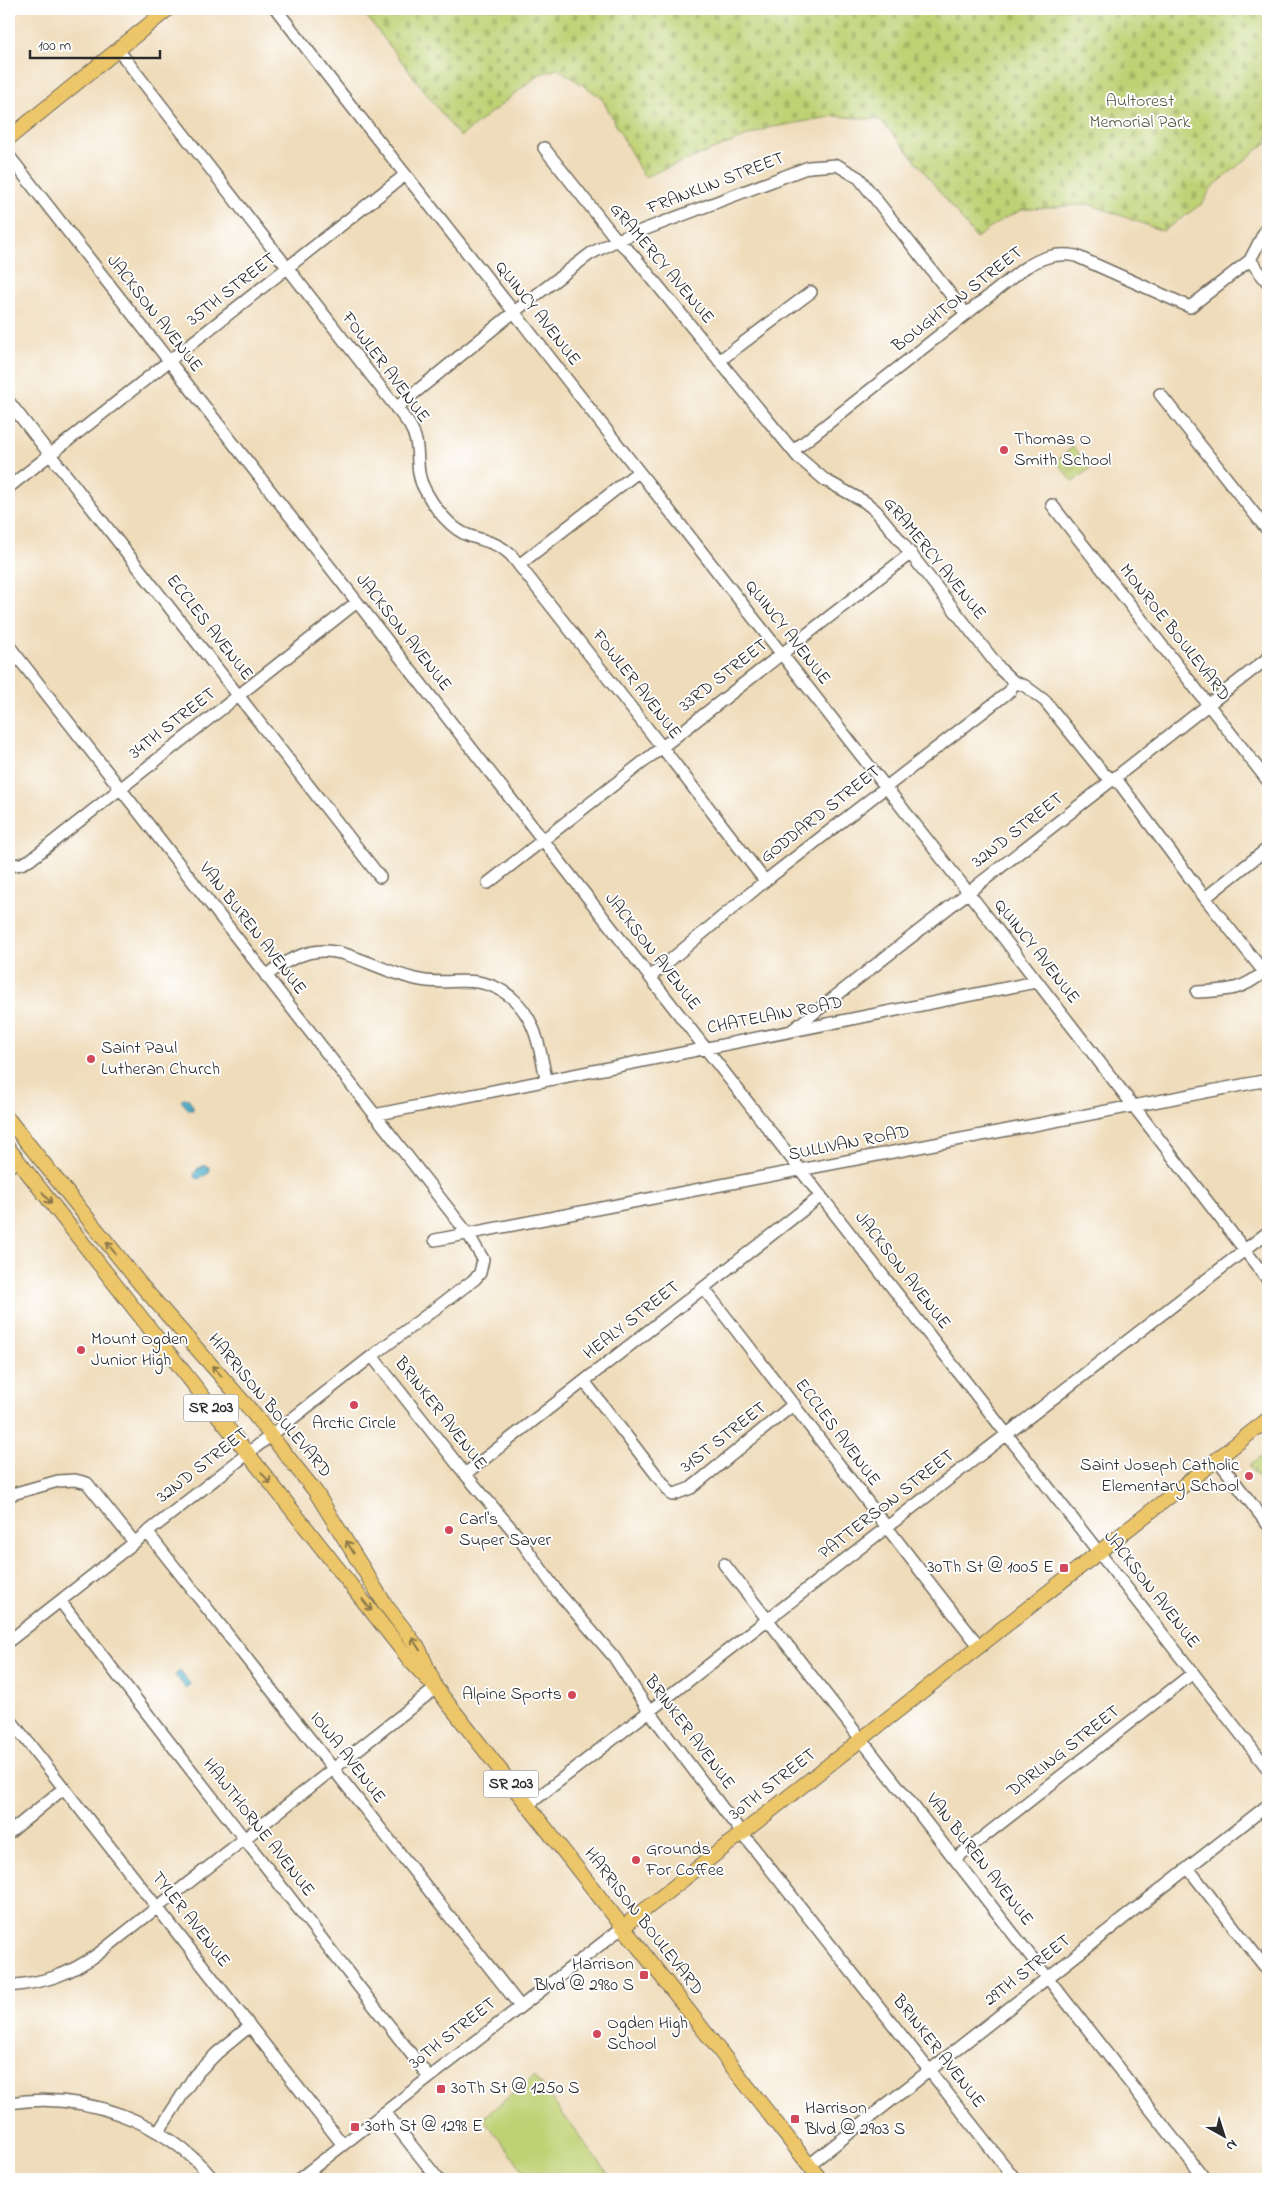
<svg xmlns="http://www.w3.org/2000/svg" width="1277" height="2188" font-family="'Indie Flower',sans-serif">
  <defs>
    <pattern id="grass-tufts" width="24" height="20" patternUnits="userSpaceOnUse" patternTransform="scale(1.25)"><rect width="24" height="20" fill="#bfd174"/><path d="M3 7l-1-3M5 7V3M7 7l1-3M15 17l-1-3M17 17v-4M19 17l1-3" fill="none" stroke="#a4b465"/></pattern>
    <pattern id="cemetery-stones" width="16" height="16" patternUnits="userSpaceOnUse" patternTransform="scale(1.25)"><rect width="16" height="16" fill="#bfd174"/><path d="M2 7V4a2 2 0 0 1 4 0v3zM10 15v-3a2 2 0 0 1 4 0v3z" fill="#a4b465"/></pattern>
    <pattern id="water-waves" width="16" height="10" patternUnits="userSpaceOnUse" patternTransform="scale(1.25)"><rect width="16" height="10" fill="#49aec8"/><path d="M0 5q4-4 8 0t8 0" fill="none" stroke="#3d8ea3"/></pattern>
  </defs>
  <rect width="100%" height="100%" fill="#fff"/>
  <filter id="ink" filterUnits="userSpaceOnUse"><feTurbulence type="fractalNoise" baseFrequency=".02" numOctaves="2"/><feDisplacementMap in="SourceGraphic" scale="10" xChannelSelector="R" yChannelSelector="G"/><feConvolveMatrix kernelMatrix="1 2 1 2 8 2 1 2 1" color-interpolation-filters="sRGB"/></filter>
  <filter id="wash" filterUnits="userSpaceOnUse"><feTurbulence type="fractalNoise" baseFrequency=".0096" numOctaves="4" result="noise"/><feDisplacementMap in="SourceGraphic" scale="20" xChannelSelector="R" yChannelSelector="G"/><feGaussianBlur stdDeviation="1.12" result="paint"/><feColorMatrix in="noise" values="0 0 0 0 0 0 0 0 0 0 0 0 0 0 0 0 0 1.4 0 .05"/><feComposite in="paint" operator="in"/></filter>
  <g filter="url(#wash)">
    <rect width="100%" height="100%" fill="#efdcba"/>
    <path fill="url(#grass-tufts)" stroke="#757e50" d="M1073,447L1091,468L1073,482L1056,461Z
      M1268,1452V1472L1259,1479L1249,1466Z"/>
    <path fill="url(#cemetery-stones)" stroke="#757e50" d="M361,9H1268V141L1211,188L1203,203L1163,231L1089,204L1022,210L1003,219L976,238L908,151L880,120L835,116L768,128L644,177L601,97L558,69L540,74L460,137Z"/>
    <path fill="#bfd174" stroke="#757e50" d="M534,2076L612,2179H530L483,2118Z"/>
    <path fill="url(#water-waves)" stroke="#3a6c7a" d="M184,1098L189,1099L193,1107V1110H189L181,1101Z
      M205,1165L209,1167V1173L198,1179L195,1178L194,1175L197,1169Z
      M180,1671L191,1685L186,1689L175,1675Z"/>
  </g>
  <g filter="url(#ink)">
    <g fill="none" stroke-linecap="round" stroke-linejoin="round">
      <g stroke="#70695d" stroke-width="14">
        <path id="minor" d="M276,9L337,88L514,312L968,892L1268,1280
          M119,51L409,424C424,448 412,468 425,490C434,507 451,530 470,536C486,541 498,543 511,555L662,747L765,881
          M544,148L617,240L632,254L798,457L825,480L865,502L876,511L903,544L1001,670L1014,682L1025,686L1045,701L1103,773L1120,784L1205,898L1268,977
          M9,156L1268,1769
          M1250,260L1268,283
          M719,361L811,292
          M1160,394L1268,531
          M9,402L380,877
          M396,408L514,312L590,254L617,240L809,167L837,165L859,178L966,314
          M793,451L1023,269C1040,258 1056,252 1076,256L1190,307L1250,260L1268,225
          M9,487L405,175
          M1052,505L1268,781
          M519,565L638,472
          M9,646L468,1234L483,1259L480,1273L475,1279L372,1356L9,1641
          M9,866L21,864L30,860L357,602
          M488,883L911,553
          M1205,898L1268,848
          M266,976C328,926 354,964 415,979C450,988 477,970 511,997C536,1018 540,1049 546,1079
          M650,977L765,881L1010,691L1014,682
          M1197,992C1227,990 1239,992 1264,972
          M791,1031L1268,658
          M374,1115L1036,982
          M9,1167L17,1160
          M435,1240L1268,1080
          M704,1289C797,1407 886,1529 980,1647
          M372,1356L465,1474L516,1534L556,1590L614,1657L649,1711L727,1814L1015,2179
          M584,1381L672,1495L691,1488L794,1404
          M1217,1459L1268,1525
          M465,1474L821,1196
          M9,1495L58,1481L75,1480L87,1483L134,1542
          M147,1532L520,2006
          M724,1564L1205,2179
          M60,1601L429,2077
          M9,1718L343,2145
          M528,1805L1268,1232
          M9,1833L64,1788
          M955,1859L1193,1673
          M1188,1868L1268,1971
          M9,1986C46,1982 66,1976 98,1954L436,1688
          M9,2103C84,2091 165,2121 213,2179
          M385,2112L438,2179
          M159,2131L195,2075L217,2053L250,2026
          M809,2165L1268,1805
          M299,2179L623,1927"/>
      </g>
      <g stroke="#70695d" stroke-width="16">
        <path id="major" d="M9,138L168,9
          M9,1120L141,1285L248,1407L315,1491L385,1604L419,1649L434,1683
          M9,1149L412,1663L436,1688L820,2179
          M623,1927L1268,1419"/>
      </g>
      <use href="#minor" stroke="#fff" stroke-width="11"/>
      <use href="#major" stroke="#ecc669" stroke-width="14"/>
    </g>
    <defs><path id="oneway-shaft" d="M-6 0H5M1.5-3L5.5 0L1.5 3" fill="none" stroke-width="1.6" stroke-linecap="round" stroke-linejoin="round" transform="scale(1.25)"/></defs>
    <g stroke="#8c784a">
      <use href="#oneway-shaft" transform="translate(47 1198) rotate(52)"/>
      <use href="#oneway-shaft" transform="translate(111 1248) rotate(-128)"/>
      <use href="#oneway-shaft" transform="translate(217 1371) rotate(-132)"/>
      <use href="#oneway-shaft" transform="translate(266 1478) rotate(51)"/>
      <use href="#oneway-shaft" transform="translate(350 1547) rotate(-121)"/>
      <use href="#oneway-shaft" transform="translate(367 1605) rotate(52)"/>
      <use href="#oneway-shaft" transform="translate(416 1644) rotate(-122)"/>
    </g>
  </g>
  <g fill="#d1495b" stroke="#fff" stroke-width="2">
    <circle cx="1004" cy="450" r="5"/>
    <circle cx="91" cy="1059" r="5"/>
    <circle cx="81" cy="1350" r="5"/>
    <circle cx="354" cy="1405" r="5"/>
    <circle cx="1249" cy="1476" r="5"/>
    <circle cx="449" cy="1530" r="5"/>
    <rect x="1059" y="1563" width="10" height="10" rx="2.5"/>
    <circle cx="572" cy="1695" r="5"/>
    <circle cx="636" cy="1860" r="5"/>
    <rect x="639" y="1970" width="10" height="10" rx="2.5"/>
    <circle cx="597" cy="2034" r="5"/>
    <rect x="436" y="2084" width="10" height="10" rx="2.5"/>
    <rect x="790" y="2114" width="10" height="10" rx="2.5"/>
    <rect x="350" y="2122" width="10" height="10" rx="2.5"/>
  </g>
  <g text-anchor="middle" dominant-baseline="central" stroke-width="4" stroke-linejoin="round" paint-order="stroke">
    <g fill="#fff" stroke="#6b6b6b" stroke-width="1">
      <rect x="183.5" y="1394.5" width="55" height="27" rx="4"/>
      <rect x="483.5" y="1770.5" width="55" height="27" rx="4"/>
    </g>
    <g font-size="16" font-weight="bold" fill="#2b2b2b">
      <text x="211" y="1408">SR 203</text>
      <text x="511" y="1784">SR 203</text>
    </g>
    <g font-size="18" fill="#575d41" stroke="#fff">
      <text x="1140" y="102">Aultorest<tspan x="1140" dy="21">Memorial Park</tspan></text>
    </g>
    <g font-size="18" fill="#2b2b2b" stroke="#fff">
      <text transform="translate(716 184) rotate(-21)">FRANKLIN STREET</text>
      <text transform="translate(661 264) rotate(50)">GRAMERCY AVENUE</text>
      <text transform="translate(232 290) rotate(-38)">35TH STREET</text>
      <text transform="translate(958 300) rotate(-38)">BOUGHTON STREET</text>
      <text transform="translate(154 314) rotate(52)">JACKSON AVENUE</text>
      <text transform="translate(537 314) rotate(52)">QUINCY AVENUE</text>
      <text transform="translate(385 368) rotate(53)">FOWLER AVENUE</text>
      <text transform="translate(934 559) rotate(51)">GRAMERCY AVENUE</text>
      <text transform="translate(209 628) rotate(52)">ECCLES AVENUE</text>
      <text transform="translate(403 633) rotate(52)">JACKSON AVENUE</text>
      <text transform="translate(787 633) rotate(52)">QUINCY AVENUE</text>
      <text transform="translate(1174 633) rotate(52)">MONROE BOULEVARD</text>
      <text transform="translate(724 676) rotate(-38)">33RD STREET</text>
      <text transform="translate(636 685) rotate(52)">FOWLER AVENUE</text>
      <text transform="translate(173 724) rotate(-38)">34TH STREET</text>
      <text transform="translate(821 815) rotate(-38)">GODDARD STREET</text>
      <text transform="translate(1018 831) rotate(-38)">32ND STREET</text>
      <text transform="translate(252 929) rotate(52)">VAN BUREN AVENUE</text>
      <text transform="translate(652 952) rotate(52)">JACKSON AVENUE</text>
      <text transform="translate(1036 952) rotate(52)">QUINCY AVENUE</text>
      <text transform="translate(775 1016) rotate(-11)">CHATELAIN ROAD</text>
      <text transform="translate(849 1144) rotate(-11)">SULLIVAN ROAD</text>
      <text transform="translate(902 1271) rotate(52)">JACKSON AVENUE</text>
      <text transform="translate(632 1321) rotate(-38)">HEALY STREET</text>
      <text transform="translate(269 1406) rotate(50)">HARRISON BOULEVARD</text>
      <text transform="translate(440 1414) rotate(52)">BRINKER AVENUE</text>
      <text transform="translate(837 1433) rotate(53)">ECCLES AVENUE</text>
      <text transform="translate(724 1438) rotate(-38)">31ST STREET</text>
      <text transform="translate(203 1466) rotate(-38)">32ND STREET</text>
      <text transform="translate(887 1505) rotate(-38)">PATTERSON STREET</text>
      <text transform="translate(1151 1590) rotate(52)">JACKSON AVENUE</text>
      <text transform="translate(689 1733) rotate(53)">BRINKER AVENUE</text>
      <text transform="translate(1064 1752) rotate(-38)">DARLING STREET</text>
      <text transform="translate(347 1758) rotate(52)">IOWA AVENUE</text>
      <text transform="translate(773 1785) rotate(-38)">30TH STREET</text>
      <text transform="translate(258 1828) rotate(52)">HAWTHORNE AVENUE</text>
      <text transform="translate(979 1860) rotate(52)">VAN BUREN AVENUE</text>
      <text transform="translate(190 1920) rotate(52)">TYLER AVENUE</text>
      <text transform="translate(643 1922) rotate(52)">HARRISON BOULEVARD</text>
      <text transform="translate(1028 1971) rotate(-38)">29TH STREET</text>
      <text transform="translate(453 2034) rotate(-38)">30TH STREET</text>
      <text transform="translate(938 2052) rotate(52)">BRINKER AVENUE</text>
    </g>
    <g font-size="18" fill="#2b2b2b" stroke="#fff" text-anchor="start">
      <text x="1014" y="440">Thomas O<tspan x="1014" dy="21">Smith School</tspan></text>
      <text x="101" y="1049">Saint Paul<tspan x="101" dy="21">Lutheran Church</tspan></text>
      <text x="91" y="1340">Mount Ogden<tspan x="91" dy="21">Junior High</tspan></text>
      <text x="354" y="1424" text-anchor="middle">Arctic Circle</text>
      <text x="1239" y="1466" text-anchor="end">Saint Joseph Catholic<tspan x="1239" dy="21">Elementary School</tspan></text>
      <text x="459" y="1520">Carl's<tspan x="459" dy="21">Super Saver</tspan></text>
      <text x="1054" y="1568" text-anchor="end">30Th St @ 1005 E</text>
      <text x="562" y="1695" text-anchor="end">Alpine Sports</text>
      <text x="646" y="1850">Grounds<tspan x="646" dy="21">For Coffee</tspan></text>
      <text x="634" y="1965" text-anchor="end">Harrison<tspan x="634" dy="21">Blvd @ 2980 S</tspan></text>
      <text x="607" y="2024">Ogden High<tspan x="607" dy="21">School</tspan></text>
      <text x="451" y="2089">30Th St @ 1250 S</text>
      <text x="805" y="2109">Harrison<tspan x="805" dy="21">Blvd @ 2903 S</tspan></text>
      <text x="365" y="2127">30th St @ 1298 E</text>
    </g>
  </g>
  <rect width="1277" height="2188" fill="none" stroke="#fff" stroke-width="30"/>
  <g transform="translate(1224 2136) rotate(141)" stroke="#ffffff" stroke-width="4" paint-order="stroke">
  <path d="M0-4L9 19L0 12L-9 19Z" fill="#2b2b2b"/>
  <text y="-8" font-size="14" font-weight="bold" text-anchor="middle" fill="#2b2b2b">N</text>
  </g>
  <path d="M30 50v8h130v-8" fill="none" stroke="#2b2b2b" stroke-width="2.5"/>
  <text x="38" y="50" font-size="15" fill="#2b2b2b" stroke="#ffffff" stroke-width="4" paint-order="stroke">100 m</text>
</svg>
